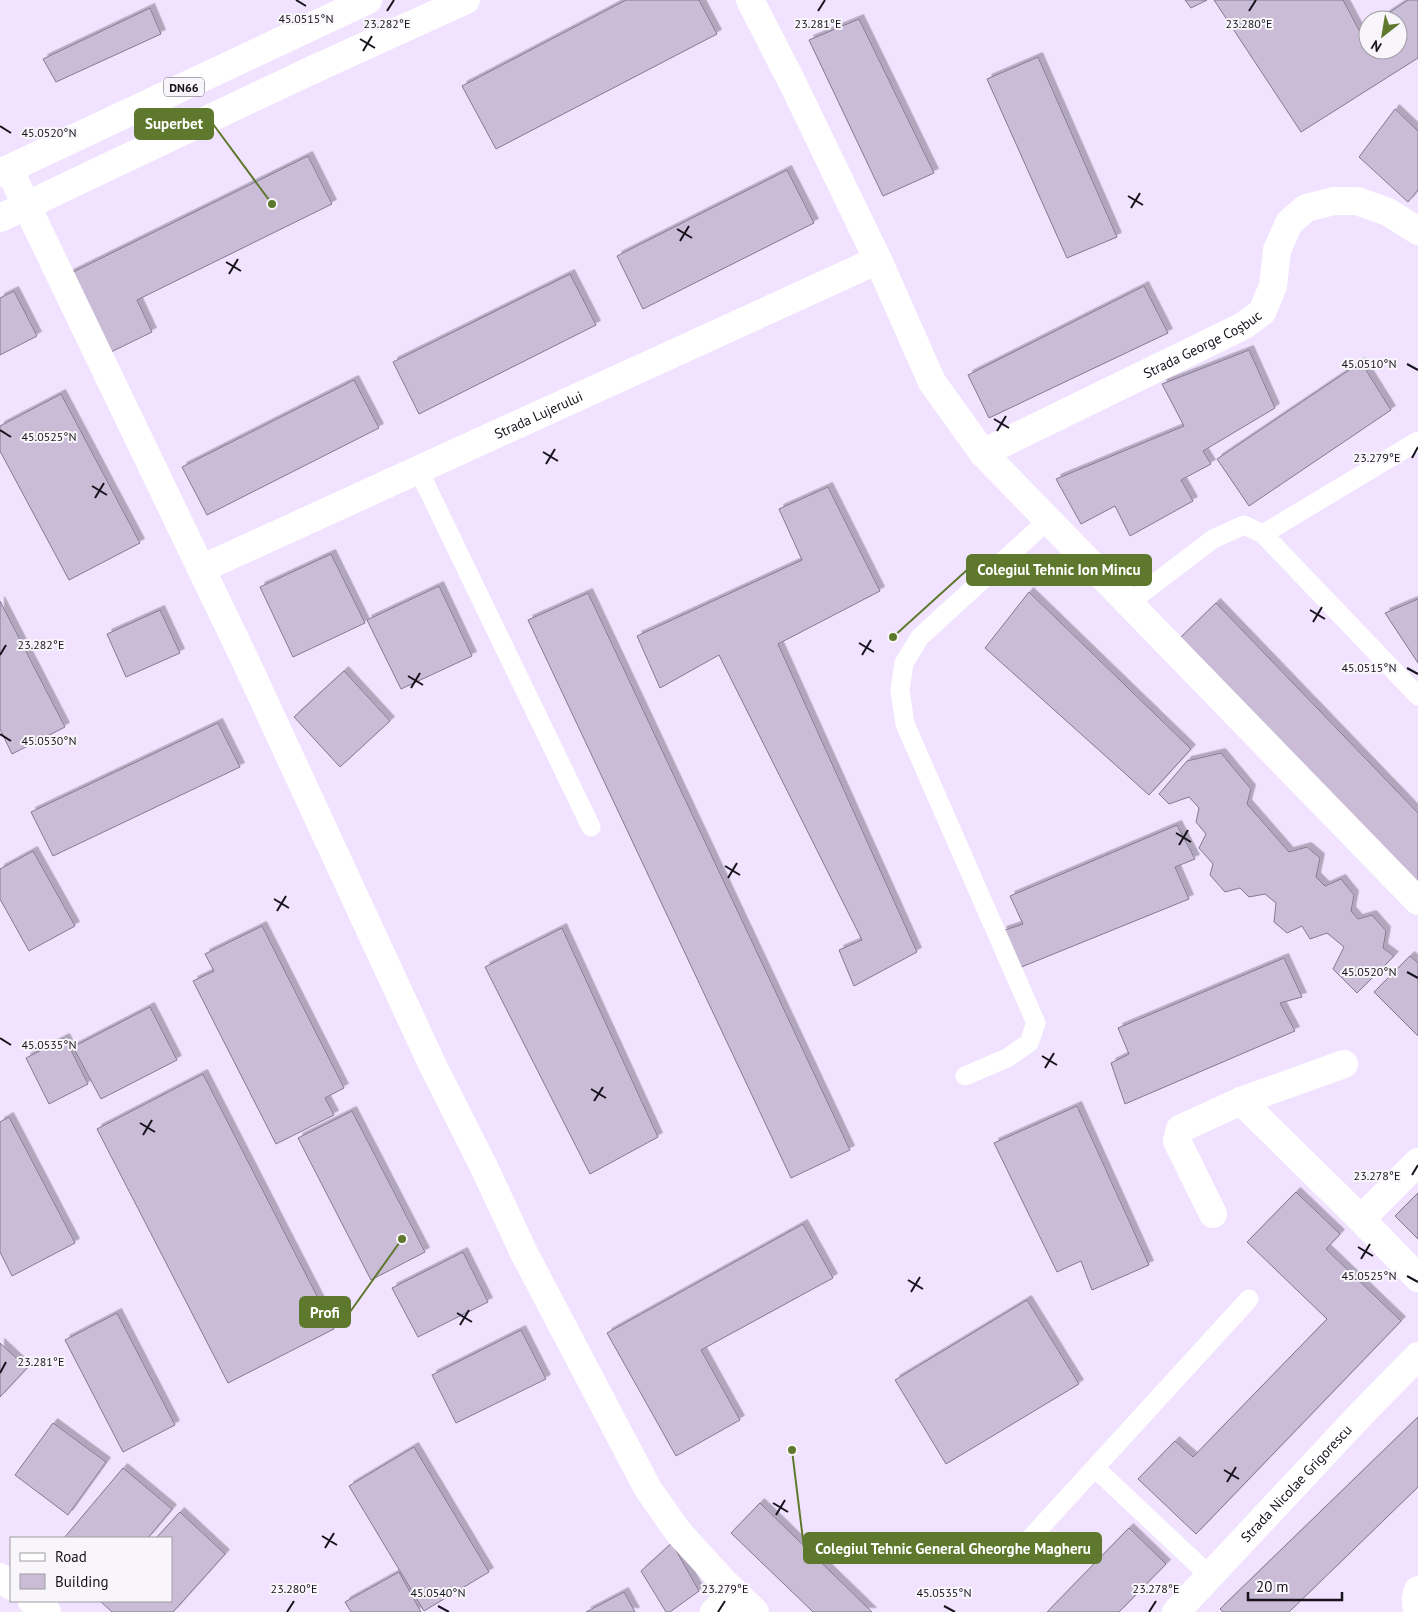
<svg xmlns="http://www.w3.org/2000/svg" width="1418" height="1612" font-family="'PT Sans',sans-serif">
  <defs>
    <filter id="shadow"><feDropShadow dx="4.5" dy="-4.5" stdDeviation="0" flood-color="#0004"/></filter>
  </defs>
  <rect width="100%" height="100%" fill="#f1e3ff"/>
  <path fill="#cabcd7" stroke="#857891" filter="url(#shadow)" d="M626,0H699L717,34L496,149L462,86Z
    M1185,0H1207L1191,8Z
    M1214,0H1343L1360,32L1368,26V50H1398V20H1378L1408,0H1418V58L1301,132Z
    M150,8L161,34L56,82L43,59Z
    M859,19L934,173L883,196L809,40Z
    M1038,57L1117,237L1067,258L987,79Z
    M1395,109L1418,131V190L1408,202L1359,157Z
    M308,156L332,204L137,300L152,332L109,353L69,274Z
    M787,170L814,223L643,309L617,256Z
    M570,274L596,325L419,414L393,362Z
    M1144,286L1168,333L989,418L968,375Z
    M14,291L37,336L0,355V298Z
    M1249,350L1275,408L1203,451L1211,464L1181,480L1193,501L1130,536L1115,506L1081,524L1056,479L1184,426L1162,384Z
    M1361,362L1391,410L1249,506L1217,459Z
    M354,380L379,428L207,515L182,467Z
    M61,394L140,543L69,580L0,451V426Z
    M828,487L880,591L778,644L917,952L854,986L839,950L862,940L719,655L660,688L637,636L802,560L779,509Z
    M331,554L365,623L293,657L260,587Z
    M439,586L472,656L401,689L367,620Z
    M1029,592L1191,749L1149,795L985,648Z
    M588,593L850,1150L791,1178L528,620Z
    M1418,599V663L1385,613Z
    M0,601L65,727L12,754L0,729Z
    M1216,603L1418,813V883L1178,640Z
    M160,610L180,653L126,677L107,634Z
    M344,671L390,721L340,767L294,717Z
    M218,723L240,767L53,856L31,812Z
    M1221,753L1251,789L1247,804L1289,852L1307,847L1320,858L1316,877L1325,886L1341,879L1354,895L1351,911L1358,919L1372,915L1386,931L1383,948L1394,956L1357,993L1333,969L1344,947L1327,933L1310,939L1302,926L1287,933L1274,922L1276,903L1265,894L1249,897L1240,888L1225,892L1210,875L1213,864L1199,848L1206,834L1196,822L1199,808L1189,797L1169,804L1159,794L1187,761Z
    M1177,825L1195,859L1175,867L1189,899L1019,968L1002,931L1023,924L1010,896Z
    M33,851L75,926L29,951L0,899V869Z
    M262,926L344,1088L325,1098L334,1115L276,1144L193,981L214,971L205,954Z
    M562,928L658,1137L590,1174L485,967Z
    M1410,956L1418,963V1036L1374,992Z
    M1284,958L1302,997L1280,1003L1295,1031L1125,1104L1111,1063L1129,1054L1118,1028Z
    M150,1007L177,1060L101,1099L73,1047Z
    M65,1038L88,1084L49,1104L26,1058Z
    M203,1074L334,1329L228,1383L97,1129Z
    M1077,1106L1149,1265L1092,1290L1081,1261L1057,1272L994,1143Z
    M352,1111L425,1252L371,1280L298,1138Z
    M9,1117L75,1243L12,1276L0,1252V1122Z
    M1296,1192L1340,1234L1326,1249L1401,1321L1196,1534L1138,1479L1175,1441L1193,1457L1327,1319L1247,1242Z
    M1418,1193V1239L1395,1216Z
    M803,1224L833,1278L701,1350L740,1420L676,1456L607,1333Z
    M463,1252L488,1302L418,1337L392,1288Z
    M1027,1300L1079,1384L946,1464L895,1380Z
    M117,1313L175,1425L123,1452L65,1340Z
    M521,1330L546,1379L456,1423L432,1375Z
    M0,1343L27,1368L0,1397Z
    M1418,1417V1487L1289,1612H1223L1220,1609Z
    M53,1423L106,1462L68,1515L15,1475Z
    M414,1447L489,1572L424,1611L349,1486Z
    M123,1468L172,1509L148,1538H64Z
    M760,1503L872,1612H813L731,1533Z
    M180,1512L225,1554L173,1612H112L100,1601H171V1538H156Z
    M1129,1528L1166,1564L1119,1612H1047Z
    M672,1543L699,1591L670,1612H666L641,1571Z
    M399,1572L421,1612H351L345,1602Z
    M624,1592L635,1612H586Z"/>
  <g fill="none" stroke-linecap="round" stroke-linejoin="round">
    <path stroke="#fff" stroke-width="19" d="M419,471L591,827
      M1263,534L1418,441
      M1129,603L1213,539L1244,525L1263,534L1418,696
      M965,1076L1007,1058L1029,1043L1036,1023L905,724L900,690L904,663L920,637L1048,520
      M1095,1468L1210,1576
      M1016,1554L1249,1299"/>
    <g stroke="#fff" stroke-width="28">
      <path d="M750,0L792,82L878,260L932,382L983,453L1418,901"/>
      <path d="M9,169L245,660L433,1066L483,1165L524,1253L648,1489L679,1533L722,1580L755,1612"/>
      <path id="s1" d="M983,453L1243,326L1262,312L1273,286L1277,250L1289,223L1306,208L1334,201H1357L1388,212L1418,231"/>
      <path id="s2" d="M201,569L878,260"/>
      <path d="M1241,1101L1344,1064"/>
      <path d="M1213,1214L1177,1141L1180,1129L1241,1101L1361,1219L1418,1278"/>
      <path d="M1361,1219L1418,1162"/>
      <path d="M1418,1590C1416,1596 1414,1604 1418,1609"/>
      <path d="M714,1612L734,1592"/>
      <path id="s3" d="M1176,1612L1363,1412L1418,1356"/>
    </g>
    <path stroke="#fff" stroke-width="28" d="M0,1577L11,1586
      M32,1601L47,1612"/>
    <path stroke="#fff" stroke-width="28" d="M0,173L368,0
      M0,218L310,71L466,0"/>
  </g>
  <path fill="none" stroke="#17131c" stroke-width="2" d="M296,0L306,6M387,11L394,0M818,11L825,0M1249,11L1256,0M360,39L375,48M363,51L372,36M0,126L11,133M1128,196L1143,205M1131,208L1140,193M677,229L692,238M680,241L689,226M226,262L241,271M229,274L238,259M1407,364L1418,370M994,419L1009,428M0,430L11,437M997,431L1006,416M543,452L558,461M1412,458L1418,447M546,464L555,449M92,486L107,495M95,498L104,483M1310,610L1325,619M1313,622L1322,607M859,643L874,652M0,655L6,645M862,655L871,640M1407,668L1418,674M408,676L423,685M411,688L420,673M0,734L11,741M1176,833L1191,842M1179,845L1188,830M725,866L740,875M728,878L737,863M274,899L289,908M277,911L286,896M1407,972L1418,978M0,1038L11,1045M1042,1056L1057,1065M1045,1068L1054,1053M591,1089L606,1098M594,1101L603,1087M140,1123L155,1132M143,1135L152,1120M1412,1175L1418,1165M1358,1247L1373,1256M1361,1259L1370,1244M1407,1276L1418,1282M908,1280L923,1289M911,1292L920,1277M457,1313L472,1322M460,1325L469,1310M0,1373L6,1362M1224,1470L1239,1479M1227,1482L1236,1467M773,1503L788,1512M776,1515L785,1500M322,1536L337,1545M325,1548L334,1533M438,1606L449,1612M944,1606L955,1612M287,1612L294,1601M718,1612L725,1601M1149,1612L1156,1601"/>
  <g text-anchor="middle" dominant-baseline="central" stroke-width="4" stroke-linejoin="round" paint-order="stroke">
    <rect fill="#f8f6fb" stroke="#5a575f" stroke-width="1" x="164" y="77.5" width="40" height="19" rx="4"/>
    <g font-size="12" font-weight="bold" fill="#17131c">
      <text x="184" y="87">DN66</text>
    </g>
    <g font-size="14" fill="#17131c" stroke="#f8f6fb">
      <text stroke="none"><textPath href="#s1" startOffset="245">Strada George Coșbuc</textPath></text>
      <text stroke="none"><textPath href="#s2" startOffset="371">Strada Lujerului</textPath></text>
      <text stroke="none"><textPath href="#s3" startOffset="176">Strada Nicolae Grigorescu</textPath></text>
    </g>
  </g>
  <g font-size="12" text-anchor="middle" fill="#17131c" stroke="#f8f6fb" stroke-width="4" stroke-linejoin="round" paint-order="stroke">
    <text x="306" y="23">45.0515°N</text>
    <text x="387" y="28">23.282°E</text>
    <text x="818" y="28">23.281°E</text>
    <text x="1249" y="28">23.280°E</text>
    <text x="49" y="137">45.0520°N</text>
    <text x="1369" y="368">45.0510°N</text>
    <text x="49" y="441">45.0525°N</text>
    <text x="1377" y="462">23.279°E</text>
    <text x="41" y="649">23.282°E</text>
    <text x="1369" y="672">45.0515°N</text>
    <text x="49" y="745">45.0530°N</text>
    <text x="1369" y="976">45.0520°N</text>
    <text x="49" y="1049">45.0535°N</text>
    <text x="1377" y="1180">23.278°E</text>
    <text x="1369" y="1280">45.0525°N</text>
    <text x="41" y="1366">23.281°E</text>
    <text x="294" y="1593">23.280°E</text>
    <text x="725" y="1593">23.279°E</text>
    <text x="1156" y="1593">23.278°E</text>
    <text x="438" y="1597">45.0540°N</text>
    <text x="944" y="1597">45.0535°N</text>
  </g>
  <path fill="none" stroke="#5e792d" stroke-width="2" d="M272 204L213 124M893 637L967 570M402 1239L350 1312M792 1450L804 1548"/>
  <g fill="#5e792d" stroke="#f8f6fb" stroke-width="2">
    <circle cx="272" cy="204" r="5"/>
    <circle cx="893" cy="637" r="5"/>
    <circle cx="402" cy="1239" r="5"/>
    <circle cx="792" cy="1450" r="5"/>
  </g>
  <g fill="#5e792d" stroke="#5e792d" stroke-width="2">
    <rect x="135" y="109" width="78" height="30" rx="5"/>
    <rect x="967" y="555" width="184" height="30" rx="5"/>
    <rect x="300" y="1297" width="50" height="30" rx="5"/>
    <rect x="804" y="1533" width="297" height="30" rx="5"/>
  </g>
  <g font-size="15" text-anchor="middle" font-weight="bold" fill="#fff">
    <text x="174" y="129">Superbet</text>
    <text x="1059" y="575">Colegiul Tehnic Ion Mincu</text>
    <text x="325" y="1318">Profi</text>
    <text x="953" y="1554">Colegiul Tehnic General Gheorghe Magheru</text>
  </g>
  <rect x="10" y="1537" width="162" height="65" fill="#f8f6fb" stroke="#9e9ba2"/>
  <rect x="20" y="1553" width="25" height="8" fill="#ffffff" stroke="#9e9ba2"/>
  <text x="55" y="1562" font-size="15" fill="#17131c">Road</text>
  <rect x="20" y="1574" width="25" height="15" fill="#cabcd7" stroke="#9e9ba2"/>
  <text x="55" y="1587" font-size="15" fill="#17131c">Building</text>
  <g transform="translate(1383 35) rotate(211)"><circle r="24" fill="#f8f6fb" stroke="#9e9ba2"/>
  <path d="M0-4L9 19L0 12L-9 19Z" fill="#5e792d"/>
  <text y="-8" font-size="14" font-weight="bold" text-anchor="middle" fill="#17131c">N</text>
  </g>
  <path d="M1248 1592v8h94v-8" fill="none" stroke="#17131c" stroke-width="2.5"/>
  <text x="1256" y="1592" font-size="15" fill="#17131c" stroke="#f8f6fb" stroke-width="4" paint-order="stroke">20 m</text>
</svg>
